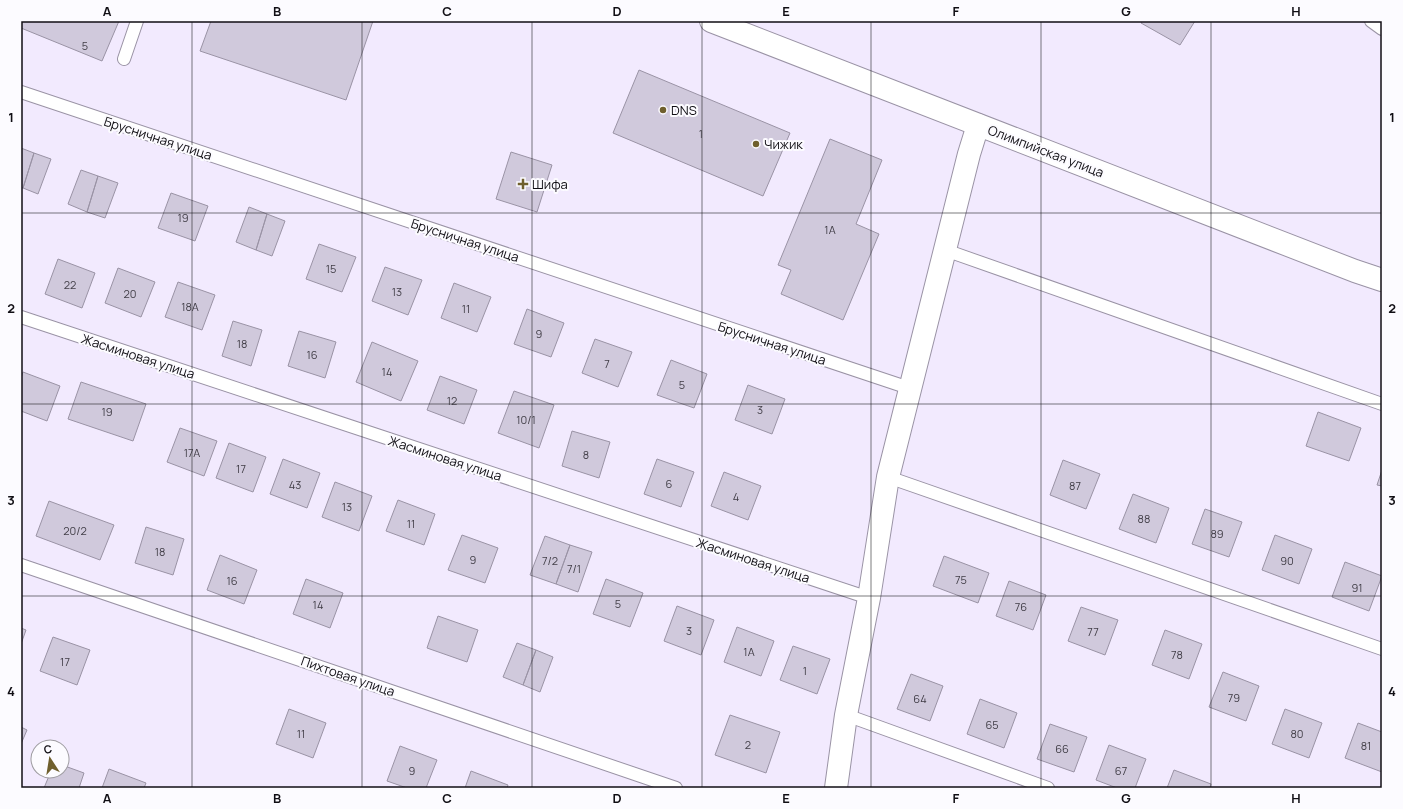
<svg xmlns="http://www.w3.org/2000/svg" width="1403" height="809" font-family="Manrope,sans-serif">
  <rect width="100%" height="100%" fill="#f2eafe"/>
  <path fill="#d0c9dc" stroke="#9a93a5" d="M21,21H119L102,61L21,28Z
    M211,21H373L346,100L200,51Z
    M1142,21H1195L1180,45L1141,23Z
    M639,70L790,133L763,196L613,133Z
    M830,139L882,160L856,224L879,234L843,320L781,294L791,270L778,265Z
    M21,148L34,153L23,188H21Z
    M511,152L552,165L537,212L496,199Z
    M34,153L51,159L38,194L23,188Z
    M81,170L98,176L87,212L68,204Z
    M98,176L118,183L105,218L87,212Z
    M171,193L208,206L195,241L158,228Z
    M249,207L267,214L256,250L236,242Z
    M267,214L285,221L272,256L256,250Z
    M319,244L356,257L342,292L306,279Z
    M58,259L95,273L82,308L45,294Z
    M385,267L422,280L408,315L372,301Z
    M118,268L155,282L141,317L105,303Z
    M178,282L215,295L202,330L165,317Z
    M454,283L491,297L477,332L441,318Z
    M527,309L564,323L551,357L514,344Z
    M233,321L262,330L251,366L222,356Z
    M299,331L336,342L325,378L288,366Z
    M595,339L632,352L618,387L582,373Z
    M372,342L418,361L401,401L356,382Z
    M671,360L707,374L694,408L657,395Z
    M23,372L60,386L47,421L21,411V378Z
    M440,376L477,390L464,424L427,410Z
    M81,382L146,404L133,441L68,419Z
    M748,385L785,399L772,434L735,420Z
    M514,391L554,405L539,448L498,433Z
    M1318,412L1361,428L1349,461L1306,446Z
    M180,428L217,441L204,476L167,462Z
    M572,431L610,442L599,478L562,466Z
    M229,443L266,457L253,492L216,478Z
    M283,459L320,473L307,508L270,494Z
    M657,459L694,472L681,507L644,494Z
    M1063,460L1100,474L1086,509L1050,495Z
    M1382,470V486L1377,485Z
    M724,472L761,486L748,520L711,506Z
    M335,482L372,496L359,531L322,517Z
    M1133,494L1169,508L1156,543L1119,529Z
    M398,500L435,514L424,545L386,531Z
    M49,501L114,525L100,560L36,536Z
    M1205,509L1242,522L1229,557L1192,544Z
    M146,527L184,539L173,575L135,563Z
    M462,535L498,548L485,583L448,570Z
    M1275,535L1312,549L1299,584L1262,570Z
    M545,536L570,545L556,584L530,575Z
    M570,545L592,552L578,592L556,584Z
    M220,555L257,570L244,604L207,590Z
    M944,556L989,573L978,603L933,586Z
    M1345,562L1382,576L1369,611L1332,597Z
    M306,579L343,593L330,628L293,614Z
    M606,579L643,593L630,627L593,614Z
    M1009,581L1046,595L1033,630L996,616Z
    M677,606L714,620L701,655L664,641Z
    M1081,607L1118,620L1105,655L1068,641Z
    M438,616L478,630L467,662L427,648Z
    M737,627L774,641L761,676L724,662Z
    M21,628L26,630L21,644Z
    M1165,630L1202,644L1189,679L1152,665Z
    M53,637L90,650L77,685L40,671Z
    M517,643L536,650L523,685L503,677Z
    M793,646L830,659L817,694L780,680Z
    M536,650L553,657L540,692L523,685Z
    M1223,672L1259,686L1246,721L1209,707Z
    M911,674L943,686L930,721L897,709Z
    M980,699L1017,713L1004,748L967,734Z
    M289,709L326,723L313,758L276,744Z
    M1285,709L1322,723L1309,758L1272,744Z
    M730,715L780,732L766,773L715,755Z
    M1358,723L1382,732V772L1345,758Z
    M1050,724L1087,737L1074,772L1037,759Z
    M21,727L27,730L21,744Z
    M1109,745L1146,759L1135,788H1117L1096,780Z
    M400,746L437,760L426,788H407L387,781Z
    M62,765L84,773L79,788H44L51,771H62Z
    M109,769L146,783L144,788H102Z
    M1174,770L1211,784L1210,788H1167Z
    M471,771L508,785L507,788H465Z"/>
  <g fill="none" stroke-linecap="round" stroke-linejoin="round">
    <g stroke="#9a93a5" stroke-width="14">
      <path id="lane" d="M1371,21L1382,29
        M124,59L137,21
        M21,92L909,388
        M945,250L1382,404
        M21,317L869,598
        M888,477L1382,649
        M21,565L676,788
        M846,715L1048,788"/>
    </g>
    <g stroke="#9a93a5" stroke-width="24">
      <path id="street" d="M836,788L846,715L869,598L888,477L969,154L978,125"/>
    </g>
    <g stroke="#9a93a5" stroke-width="24">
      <path id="secondary" d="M711,21L1355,271L1382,280"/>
    </g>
    <use href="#lane" stroke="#fff" stroke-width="12"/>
    <use href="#street" stroke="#fff" stroke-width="22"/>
    <use href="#secondary" stroke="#fff" stroke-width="22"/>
  </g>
  <path fill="none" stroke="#100e14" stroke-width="1" stroke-opacity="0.55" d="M192,21V788M362,21V788M532,21V788M702,21V788M871,21V788M1041,21V788M1211,21V788M21,213H1382M21,404H1382M21,596H1382"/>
  <g fill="#6f5f2d" stroke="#fcfbff" stroke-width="1.5">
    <circle cx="663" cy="110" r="4"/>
    <circle cx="756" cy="144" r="4"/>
    <path d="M521 178h4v4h4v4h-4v4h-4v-4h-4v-4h4z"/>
  </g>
  <g text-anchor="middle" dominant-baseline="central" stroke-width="4" stroke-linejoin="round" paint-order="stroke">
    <g font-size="11" fill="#403d46">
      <text x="85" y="45">5</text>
      <text x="701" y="133">1</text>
      <text x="183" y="217">19</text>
      <text x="830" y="229">1А</text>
      <text x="331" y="268">15</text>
      <text x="70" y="284">22</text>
      <text x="397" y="291">13</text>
      <text x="130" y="293">20</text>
      <text x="190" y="306">18А</text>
      <text x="466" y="308">11</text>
      <text x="539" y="333">9</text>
      <text x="242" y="343">18</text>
      <text x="312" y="354">16</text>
      <text x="607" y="363">7</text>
      <text x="387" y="371">14</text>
      <text x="682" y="384">5</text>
      <text x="452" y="400">12</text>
      <text x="760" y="409">3</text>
      <text x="107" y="411">19</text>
      <text x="526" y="419">10/1</text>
      <text x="192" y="452">17А</text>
      <text x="586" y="454">8</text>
      <text x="241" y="468">17</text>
      <text x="669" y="483">6</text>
      <text x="295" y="484">43</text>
      <text x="1075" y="485">87</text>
      <text x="736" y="496">4</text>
      <text x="347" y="506">13</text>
      <text x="1144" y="518">88</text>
      <text x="411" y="523">11</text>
      <text x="75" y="530">20/2</text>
      <text x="1217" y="533">89</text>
      <text x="160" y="551">18</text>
      <text x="473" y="559">9</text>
      <text x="550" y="560">7/2</text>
      <text x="1287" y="560">90</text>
      <text x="574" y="568">7/1</text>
      <text x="961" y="579">75</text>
      <text x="232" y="580">16</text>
      <text x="1357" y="587">91</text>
      <text x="618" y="603">5</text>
      <text x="318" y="604">14</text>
      <text x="1021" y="606">76</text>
      <text x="689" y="630">3</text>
      <text x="1093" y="631">77</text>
      <text x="749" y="651">1А</text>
      <text x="1177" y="654">78</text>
      <text x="65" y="661">17</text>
      <text x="805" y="670">1</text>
      <text x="1234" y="697">79</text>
      <text x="920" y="698">64</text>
      <text x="992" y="724">65</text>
      <text x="301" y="733">11</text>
      <text x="1297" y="733">80</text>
      <text x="748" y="744">2</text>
      <text x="1366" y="745">81</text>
      <text x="1062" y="748">66</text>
      <text x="412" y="770">9</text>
      <text x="1121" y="770">67</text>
    </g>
    <g font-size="13" fill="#100e14" stroke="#fcfbff" text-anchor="start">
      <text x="671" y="110">DNS</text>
      <text x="764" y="144">Чижик</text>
      <text x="532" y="184">Шифа</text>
    </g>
    <g font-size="13" fill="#100e14" stroke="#fcfbff">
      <text transform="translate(158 138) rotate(18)">Брусничная улица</text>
      <text transform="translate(1046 151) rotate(21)">Олимпийская улица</text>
      <text transform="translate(465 240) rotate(18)">Брусничная улица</text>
      <text transform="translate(772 343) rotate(18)">Брусничная улица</text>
      <text transform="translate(138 356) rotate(18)">Жасминовая улица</text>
      <text transform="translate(445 458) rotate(18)">Жасминовая улица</text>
      <text transform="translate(753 560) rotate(18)">Жасминовая улица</text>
      <text transform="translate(348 676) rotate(19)">Пихтовая улица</text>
    </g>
  </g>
  <rect width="1403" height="809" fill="none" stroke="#fcfbff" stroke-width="44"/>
  <g transform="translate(50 759) rotate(348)"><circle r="19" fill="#fcfbff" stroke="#9e9ca1"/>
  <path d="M0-3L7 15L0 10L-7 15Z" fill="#6f5f2d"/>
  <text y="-6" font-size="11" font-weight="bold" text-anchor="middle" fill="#100e14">С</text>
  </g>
  <rect x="22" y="22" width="1359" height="765" fill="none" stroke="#100e14" stroke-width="1.5"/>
  <g font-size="13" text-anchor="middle" font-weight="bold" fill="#100e14">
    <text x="107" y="16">A</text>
    <text x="277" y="16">B</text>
    <text x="447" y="16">C</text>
    <text x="617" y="16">D</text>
    <text x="786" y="16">E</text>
    <text x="956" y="16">F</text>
    <text x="1126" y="16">G</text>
    <text x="1296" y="16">H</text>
    <text x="11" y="122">1</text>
    <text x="1392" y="122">1</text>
    <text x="11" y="313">2</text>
    <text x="1392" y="313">2</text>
    <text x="11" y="505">3</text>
    <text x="1392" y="505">3</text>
    <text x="11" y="696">4</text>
    <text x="1392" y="696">4</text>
    <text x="107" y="803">A</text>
    <text x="277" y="803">B</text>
    <text x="447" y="803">C</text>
    <text x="617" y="803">D</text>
    <text x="786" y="803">E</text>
    <text x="956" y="803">F</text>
    <text x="1126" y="803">G</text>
    <text x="1296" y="803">H</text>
  </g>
</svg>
